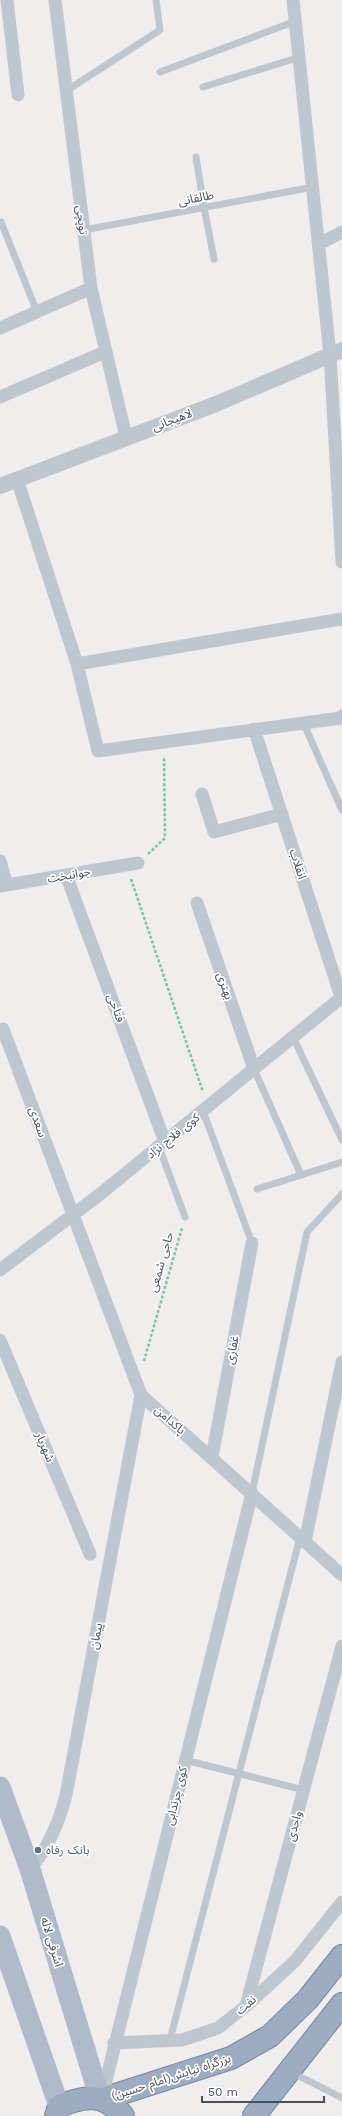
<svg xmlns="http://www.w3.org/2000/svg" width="342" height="2116" font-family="'Work Sans','Noto Sans Arabic',sans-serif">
  <rect width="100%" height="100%" fill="#f0eded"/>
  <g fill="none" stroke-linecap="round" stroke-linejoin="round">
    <g stroke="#7488a3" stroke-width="24">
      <path id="trunk" d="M103,2099L231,2058L270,2036L308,1999L342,1956
        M56,2116L59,2106C84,2096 104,2092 123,2116
        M254,2116L342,2004"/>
    </g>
    <path stroke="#7ac4a4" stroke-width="2.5" stroke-dasharray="3 2" stroke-linecap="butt" d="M148,854L165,838L164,756
      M131,879L203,1092
      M144,1361L182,1228"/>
    <path stroke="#bfc7ce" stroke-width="7" d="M160,72L296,21
      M203,87L300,57
      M66,91L160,30L156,0
      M196,157L204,207L214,259
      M1,222L37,312
      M84,230L313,187
      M303,722L342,810
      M293,1037L342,1140
      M254,1069L301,1175
      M203,1111L252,1243
      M159,1147L185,1217
      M257,1189L342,1162
      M252,1493L307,1232L342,1194
      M185,1760L304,1790
      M170,2040L300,1537
      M291,2072L342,2098"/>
    <path stroke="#bfc7ce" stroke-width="13" d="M7,0L18,95
      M55,0L91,288L126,437
      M293,0L330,355L342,562
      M319,244L342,232
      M0,328L91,288
      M0,397L105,352
      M17,479L77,664L98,751L341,718L342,716
      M77,664L342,619
      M254,729L342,1000
      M202,794L214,832L282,814
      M0,861L7,885
      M66,875L165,1142
      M0,886L138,863
      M197,903L254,1069
      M3,1029L141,1395L342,1575
      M0,1270L99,1195L342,997
      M0,1340L90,1554
      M212,1457L252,1243
      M305,1542L342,1362
      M30,1869C49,1847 59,1823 66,1795L141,1395
      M246,2006L342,1646
      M114,2043L182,2040L218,2028L246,2006L295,1961L342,1902
      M102,2097L252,1493"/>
    <path stroke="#bfc7ce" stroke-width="16" d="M0,486L216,404L342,350"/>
    <path stroke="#afbbca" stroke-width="21" d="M0,1787L30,1869L100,2099
      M0,1936L59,2106"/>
    <use href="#trunk" stroke="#9cacc1" stroke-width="22"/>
  </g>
  <circle fill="#5c6f8a" stroke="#fff" stroke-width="1.5" cx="38" cy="1850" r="4"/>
  <g text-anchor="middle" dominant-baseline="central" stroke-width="3.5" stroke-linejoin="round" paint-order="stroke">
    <g font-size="12" fill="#474f59" stroke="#fff">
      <text transform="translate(196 198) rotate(-11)">طالقانی</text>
      <text transform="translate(82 220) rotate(83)">توپچی</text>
      <text transform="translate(172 420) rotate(-21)">لاهیجانی</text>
      <text transform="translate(298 864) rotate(72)">انقلاب</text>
      <text transform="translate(69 875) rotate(-10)">جوانبخت</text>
      <text transform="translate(225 986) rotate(71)">بهتری</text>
      <text transform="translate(116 1008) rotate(69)">فتاحی</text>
      <text transform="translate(38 1122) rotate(70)">سعدی</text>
      <text transform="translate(173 1136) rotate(-39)">کوی فلاح نژاد</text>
      <text transform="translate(161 1262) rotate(-74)">حاجی شمعی</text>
      <text transform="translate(232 1350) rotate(-79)">غفاری</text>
      <text transform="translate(170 1420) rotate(41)">پاکدامن</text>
      <text transform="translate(45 1447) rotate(67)">شهریار</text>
      <text transform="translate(96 1636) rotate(-79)">پیمان</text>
      <text transform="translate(176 1796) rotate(-76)">کوی چرندابی</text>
      <text transform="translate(294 1826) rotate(-75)">واحدی</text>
      <text transform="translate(52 1942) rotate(73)">اشرفی لاله</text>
      <text transform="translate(246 2005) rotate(-41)">نفت</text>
      <text transform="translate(171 2077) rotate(-18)">بزرگراه نیایش(امام حسین)</text>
    </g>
    <g font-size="12" fill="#4e5e75" stroke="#fff" text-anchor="start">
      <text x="46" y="1850">بانک رفاه</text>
    </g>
  </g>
  <path d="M202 2096v6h122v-6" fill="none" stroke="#474f59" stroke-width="2"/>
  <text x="208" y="2096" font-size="12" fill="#474f59" stroke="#ffffff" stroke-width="3" paint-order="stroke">50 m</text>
</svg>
